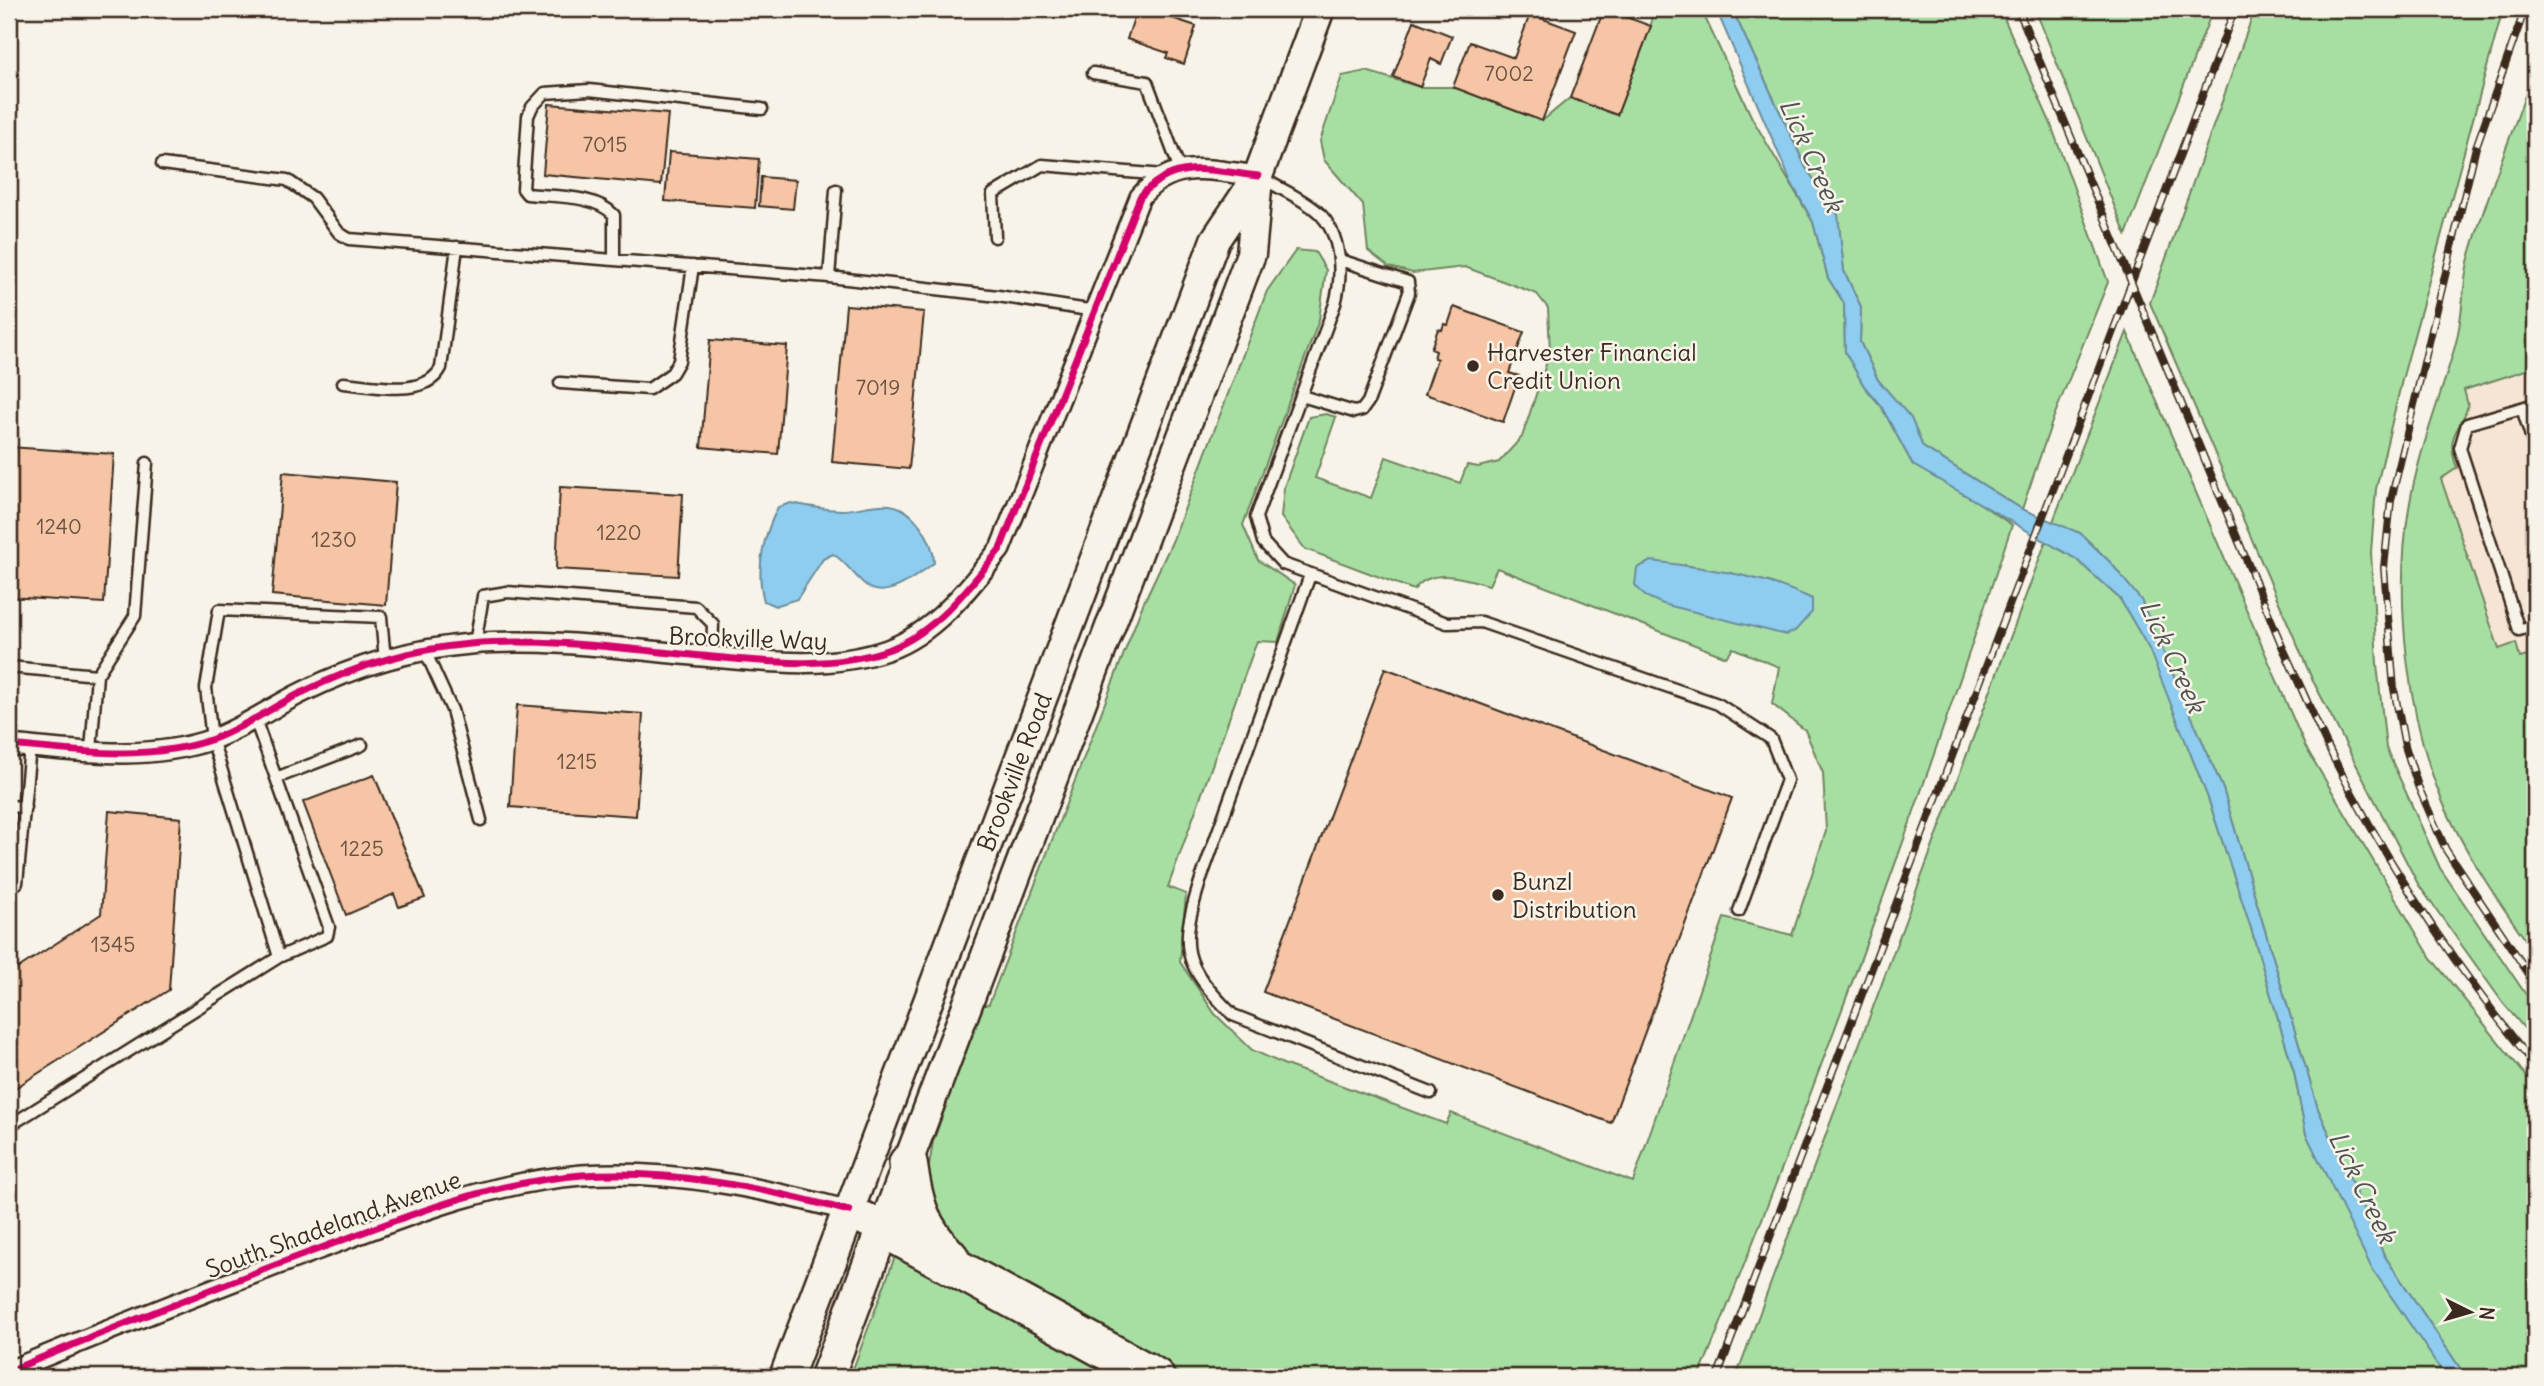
<svg xmlns="http://www.w3.org/2000/svg" width="2544" height="1386" font-family="Delius,sans-serif">
  <rect width="100%" height="100%" fill="#f7f3e8"/>
  <filter id="ink" filterUnits="userSpaceOnUse"><feTurbulence type="fractalNoise" baseFrequency=".0143" numOctaves="2"/><feDisplacementMap in="SourceGraphic" scale="14" xChannelSelector="R" yChannelSelector="G"/><feConvolveMatrix kernelMatrix="1 2 1 2 8 2 1 2 1" color-interpolation-filters="sRGB"/></filter>
  <g filter="url(#ink)">
    <path fill="#f6e5d4" d="M2535,184V891L2436,465Z"/>
    <path fill="#a7dfa3" stroke="#718460" stroke-width="2" fill-rule="evenodd" d="M1652,9H1701L1752,118L1813,222L1828,278L1844,303L1845,352L1864,386L1881,406L1913,465L1946,481L2012,525C1917,812 1813,1097 1699,1377H1186L968,1255L934,1212L927,1178L933,1142L981,1006L989,1004L1143,604L1172,542L1267,291L1296,250L1315,252L1326,270L1319,320L1243,525L1258,560L1295,585L1278,642L1257,641L1168,887L1186,894L1180,962L1215,1014L1252,1050L1283,1064L1446,1124L1451,1113L1633,1182L1724,918L1792,935L1826,831L1823,773L1805,730L1772,704L1779,667L1733,648L1726,657L1497,568L1489,585C1466,579 1431,566 1414,590L1305,549L1281,517L1284,487L1309,417L1326,414L1336,417L1315,478L1371,498L1386,457L1460,483L1467,465L1478,467L1499,462L1522,437L1550,352L1548,308L1537,294L1465,267L1413,273L1389,267L1368,251L1363,205L1324,160L1320,141L1342,76L1366,71L1420,87H1453L1542,121L1570,98L1617,115L1651,26ZM1684,565L1769,582L1812,599Z
      M1732,9H2000L2050,122L2108,282L2053,419L2022,509L1923,447L1910,418L1878,380L1860,342L1861,307L1844,271L1838,215L1806,168Z
      M2035,9H2213L2126,235Z
      M2255,9H2503L2402,380L2376,489L2371,552L2377,664L2386,748L2440,868L2535,1008V1041L2503,1003L2418,884L2312,679L2150,303Z
      M2535,67V367L2464,390L2468,405C2461,433 2444,431 2457,468L2441,479L2499,649L2516,643L2520,658L2535,654V953C2502,907 2467,857 2444,805C2407,719 2394,600 2409,508C2418,452 2440,400 2455,346C2463,319 2462,289 2468,262C2485,198 2514,130 2535,67Z
      M2127,332L2305,746L2431,958L2535,1087V1377H2466L2384,1255L2318,1109L2223,789L2141,601L2111,563L2080,533L2052,524Z
      M2046,541L2076,559L2120,599L2150,649L2208,798L2250,925L2294,1072L2306,1134L2409,1322L2446,1377H1736Z
      M896,1254L1137,1377H850Z"/>
    <path fill="#8ecdef" stroke="#6d8c9b" stroke-width="2" d="M1716,9H1732L1806,168L1838,215L1844,271L1861,307L1860,342L1878,380L1911,418L1923,447L2022,509L2080,533L2111,563L2141,600L2223,789L2318,1109L2384,1255L2466,1377H2446L2371,1267L2306,1134L2294,1072L2250,925L2208,798L2149,649L2120,599L2076,559L1913,465L1881,406L1864,386L1845,352L1844,303L1828,278L1813,222L1791,182Z
      M791,503C807,506 824,510 841,510C857,510 873,503 890,505C914,508 934,541 934,563C919,574 889,599 870,588C856,580 848,563 833,554L823,559L797,599L775,606L764,601C755,568 763,537 778,507Z
      M1651,561C1705,568 1763,575 1812,599V612L1795,631L1786,635L1663,604L1645,596L1635,585L1637,568Z"/>
    <path fill="#f5c5a5" stroke="#3b2a1e" stroke-width="2" d="M1137,9H1175L1172,18L1196,26L1184,64L1166,58L1168,53L1127,39Z
      M1604,9L1651,26L1617,115L1570,98Z
      M1530,14L1576,31L1542,121L1453,87L1470,42L1514,58Z
      M1414,21L1452,36L1441,64L1431,59L1420,87L1393,77Z
      M549,104L668,114L661,185L543,174Z
      M669,152L759,159L755,208L665,201Z
      M761,177L796,180L793,209L759,206Z
      M846,305L924,312L909,469L832,462Z
      M1454,307L1524,332L1509,373L1519,376L1503,422L1425,394L1437,359L1434,358L1436,351L1431,349L1438,329L1442,330L1444,324L1448,325Z
      M710,340L787,346L778,454L701,447Z
      M9,447L114,454L104,603L9,597Z
      M283,472L396,482L386,605L272,595Z
      M560,487L683,494L678,576L556,569Z
      M1385,668L1732,798L1611,1123L1263,992Z
      M517,705L643,714L636,816L510,807Z
      M374,775L425,898L399,907L394,894L346,915L303,802Z
      M109,811L181,818L169,990L9,1092V974L101,914Z"/>
    <g fill="none" stroke-linecap="round" stroke-linejoin="round">
      <g stroke="#3b2a1e" stroke-width="15">
        <path id="service" d="M1093,73L1147,82L1180,170
          M162,164L287,180L313,198L339,233L349,239L829,277
          M1262,178C1280,189 1302,198 1318,212C1342,234 1343,275 1335,304L1256,517L1263,542L1283,564L1447,623L1481,622L1718,704L1771,739L1787,780L1739,911
          M836,190L829,277L998,296L1095,311
          M995,237L993,194L1042,165L1164,175
          M614,260V215C595,194 554,197 527,194L523,189L528,116L532,107L545,93L589,90L762,109
          M343,383C372,385 425,399 441,368L457,247
          M560,383L649,389L672,373L679,361L693,266
          M1302,396L1354,412L1362,410L1368,402L1409,293L1408,282L1340,260
          M2535,404L2467,424L2460,448L2519,630L2535,625
          M2522,408L2535,449
          M1310,575L1201,879C1179,948 1181,963 1233,1015L1431,1093
          M475,644L483,596L507,592L696,607L713,624L712,657
          M425,651L452,710L481,820
          M9,667L97,675L91,750
          M97,675L135,616L147,463
          M255,719L329,927L327,936L279,957
          M276,778L362,745
          M9,806L25,807
          M9,888L17,883L30,747
          M9,1126L279,957L212,739L206,688L219,610L381,617L385,660"/>
      </g>
      <g stroke="#3b2a1e" stroke-width="24">
        <path id="minor" d="M9,745C77,751 148,762 213,739C245,727 272,707 303,692C355,666 412,649 470,644C553,637 640,651 724,658C778,663 834,668 887,650C934,634 970,587 1000,549L1140,197C1174,157 1213,171 1258,176
          M9,1371C113,1328 218,1286 324,1247C409,1215 491,1182 582,1175C671,1169 763,1188 849,1211"/>
      </g>
      <g stroke="#3b2a1e" stroke-width="33">
        <path id="secondary" d="M849,1211L1215,240L1258,176L1320,9
          M883,1228L1251,254L1258,178"/>
      </g>
      <g stroke="#3b2a1e" stroke-width="37">
        <path id="primary" d="M786,1377L849,1211L883,1228L827,1377"/>
      </g>
      <g stroke="#3b2a1e" stroke-width="42">
        <path id="motorway" d="M908,1163C914,1204 920,1228 950,1258
          M883,1228L1155,1377"/>
      </g>
      <use href="#service" stroke="#f7f3e8" stroke-width="10"/>
      <use href="#minor" stroke="#f7f3e8" stroke-width="19"/>
      <use href="#secondary" stroke="#f7f3e8" stroke-width="28"/>
      <use href="#primary" stroke="#f7f3e8" stroke-width="32"/>
      <use href="#motorway" stroke="#f7f3e8" stroke-width="37"/>
      <g stroke="#3b2a1e" stroke-width="8">
        <path id="rail" d="M2018,9L2282,646C2297,678 2311,711 2326,743C2383,858 2454,966 2535,1065
          M2525,9L2476,147L2391,500L2384,568L2394,689L2405,746L2418,786L2446,850L2535,983
          M1717,1377L2235,9"/>
      </g>
      <use href="#rail" stroke="#f7f3e8" stroke-width="5" stroke-dasharray="16" stroke-linecap="butt"/>
      <g stroke="#f7f3e8" stroke-width="11">
        <path id="cycleway" d="M9,745C77,751 148,762 213,739C245,727 272,707 303,692C355,666 412,649 470,644C553,637 640,651 724,658C778,663 834,668 887,650C934,634 970,587 1000,549L1140,197C1174,157 1213,171 1258,176
          M9,1371C113,1328 218,1286 324,1247C409,1215 491,1182 582,1175C671,1169 763,1188 849,1211"/>
      </g>
      <use href="#cycleway" stroke="#d6006c" stroke-width="7"/>
    </g>
  </g>
  <g fill="#3b2a1e" stroke="#f7f3e8" stroke-width="2.5">
    <circle cx="1473" cy="366" r="7"/>
    <circle cx="1498" cy="895" r="7"/>
  </g>
  <g text-anchor="middle" dominant-baseline="central" stroke-width="5" stroke-linejoin="round" paint-order="stroke">
    <g font-size="21" fill="#6a5140">
      <text x="1509" y="73">7002</text>
      <text x="605" y="144">7015</text>
      <text x="878" y="387">7019</text>
      <text x="59" y="526">1240</text>
      <text x="619" y="532">1220</text>
      <text x="334" y="539">1230</text>
      <text x="577" y="761">1215</text>
      <text x="362" y="848">1225</text>
      <text x="113" y="944">1345</text>
    </g>
    <g font-size="24" fill="#3b2a1e" stroke="#f7f3e8" text-anchor="start">
      <text x="1487" y="352">Harvester Financial<tspan x="1487" dy="28">Credit Union</tspan></text>
      <text x="1512" y="881">Bunzl<tspan x="1512" dy="28">Distribution</tspan></text>
    </g>
    <g font-size="24" fill="#3b2a1e" stroke="#f7f3e8">
      <text transform="translate(748 638) rotate(2)">Brookville Way</text>
      <text transform="translate(1014 772) rotate(-69)">Brookville Road</text>
      <text transform="translate(333 1224) rotate(-20)">South Shadeland Avenue</text>
    </g>
    <g font-size="26" font-style="italic" fill="#505352" stroke="#f7f3e8">
      <text transform="translate(1812 155) rotate(66)">Lick Creek</text>
      <text transform="translate(2173 656) rotate(65)">Lick Creek</text>
      <text transform="translate(2363 1187) rotate(64)">Lick Creek</text>
    </g>
  </g>
  <rect width="2544" height="1386" fill="none" stroke="#f7f3e8" stroke-width="35"/>
  <rect x="18" y="18" width="2509" height="1351" fill="none" stroke="#3b2a1e" stroke-width="2.5" filter="url(#ink)"/>
  <g transform="translate(2470 1312) rotate(95)" stroke="#f7f3e8" stroke-width="5" paint-order="stroke">
  <path d="M0-5L12 26L0 18L-12 26Z" fill="#3b2a1e"/>
  <text y="-10" font-size="19" font-weight="bold" text-anchor="middle" fill="#3b2a1e">N</text>
  </g>
</svg>
